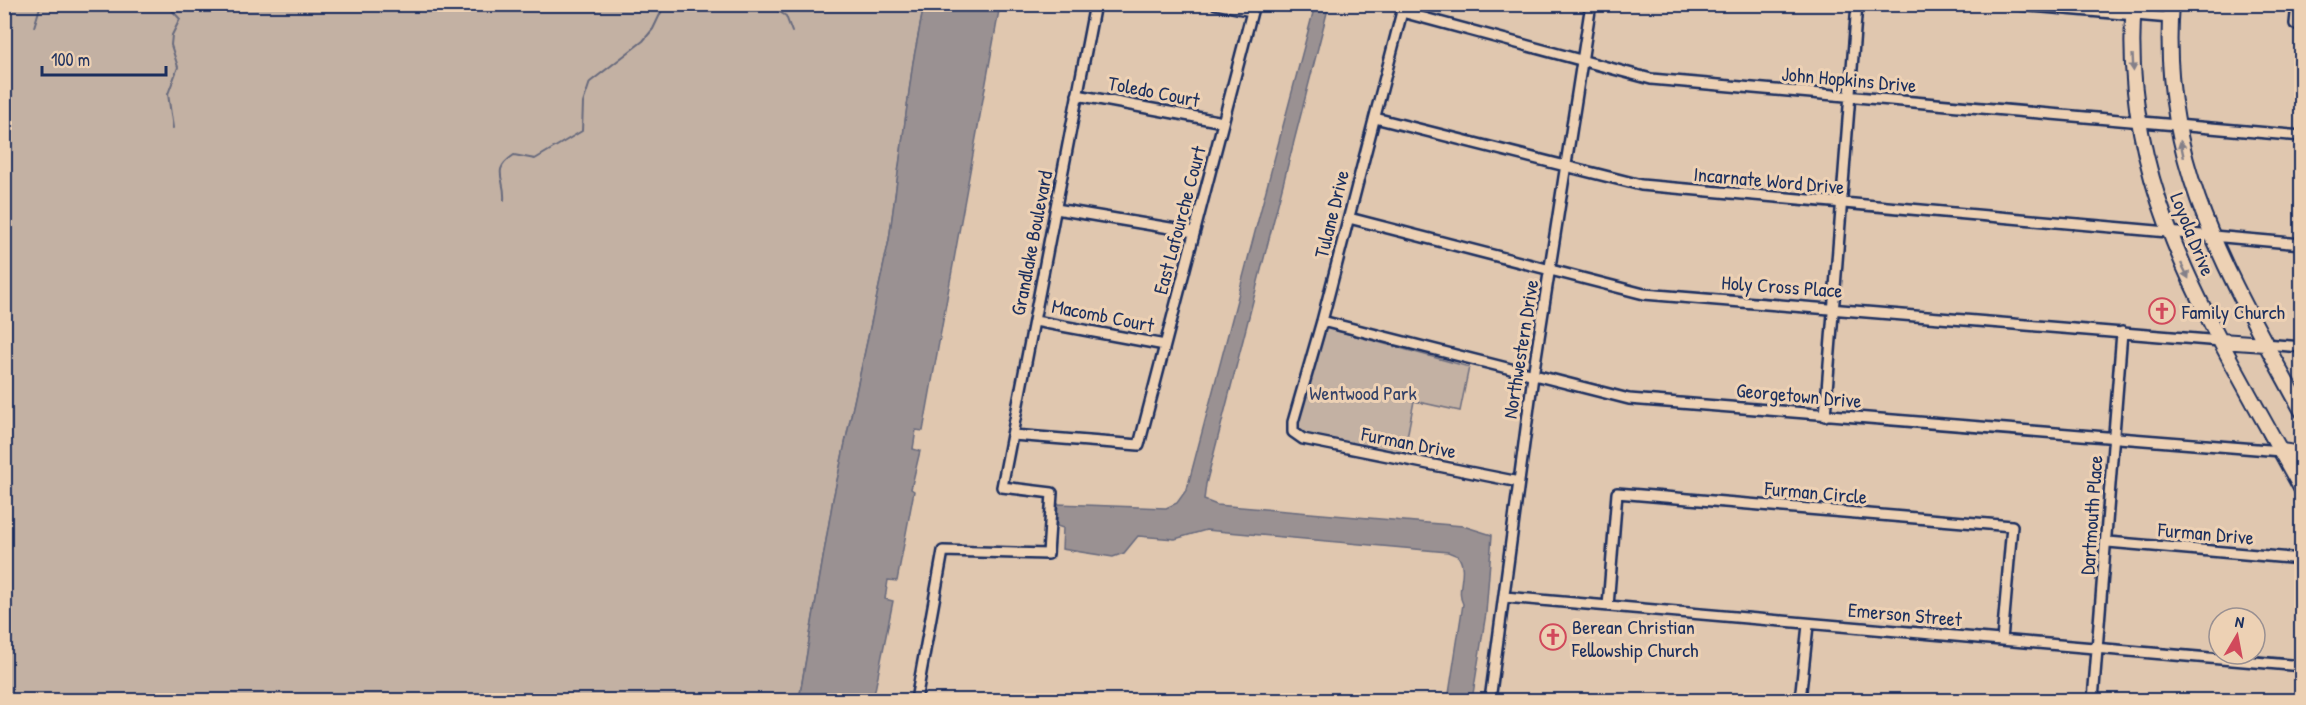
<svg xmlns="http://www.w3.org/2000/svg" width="2306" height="705" font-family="'Patrick Hand',sans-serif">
  <rect width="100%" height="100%" fill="#e0c7af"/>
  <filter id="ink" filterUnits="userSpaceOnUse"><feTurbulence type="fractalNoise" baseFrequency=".0167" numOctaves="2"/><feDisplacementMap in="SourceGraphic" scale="12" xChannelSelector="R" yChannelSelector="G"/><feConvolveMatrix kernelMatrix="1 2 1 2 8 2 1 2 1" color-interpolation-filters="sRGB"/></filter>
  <g filter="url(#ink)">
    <path fill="#c3b1a3" stroke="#6f7080" stroke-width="1.5" d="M4,5H924L913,62L889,240L833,499L799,700H5Z
      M1323,327L1469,367L1460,411L1414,401L1404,453L1299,433L1297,426Z"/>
    <path fill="#9a9192" stroke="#676a7d" stroke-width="1.5" d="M924,5H1000L923,431L916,430L913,449L920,451L911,489L914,491L897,581L888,580L885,599L893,601L873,700H799L833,499L889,240L913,62Z
      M1315,5H1329L1206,484L1204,500L1217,505L1463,526L1492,535L1486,613L1472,700H1448L1463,604C1455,589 1469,571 1458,556L1448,552L1206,530L1175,539L1138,536L1124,553L1113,557L1062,549L1063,528L1057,526L1058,504L1166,508L1177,503L1187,489Z"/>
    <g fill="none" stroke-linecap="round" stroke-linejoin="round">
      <path stroke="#676a7d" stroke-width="2" d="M166,4L180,19L172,35L171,45L178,67L168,94L173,128
        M749,5L770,6L786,16L792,32
        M34,27L41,4
        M504,200C506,178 490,171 514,155L535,159L582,131L583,103L590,82L643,41L653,29L665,4"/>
      <g stroke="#1b2f5e" stroke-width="14">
        <path id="street" d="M1216,4L1252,11
          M1404,4L1322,321L1293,422V432L1303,439L1519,482
          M2008,4L2170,18
          M1402,12L1651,79L2302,136
          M2295,24L2297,4
          M1077,95L1223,122
          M1375,118L1641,185L2302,244
          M1056,209L1194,232
          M1349,218L1644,294L2221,341
          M1035,321L1165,345
          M1322,321L1629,399L2281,451
          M2265,344L2302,347
          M1825,416L1857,4
          M1013,435L1139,445L1254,4
          M2108,542L2302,559
          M1505,597L2302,666
          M1608,606L1617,493L2012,526L2002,640
          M916,700L943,551L1048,554L1052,493L1002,487L1095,4
          M1490,700L1533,376L1591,4
          M1800,700L1808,625
          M2093,700L2122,332"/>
      </g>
      <g stroke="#1b2f5e" stroke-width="18">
        <path id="secondary" d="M2134,4C2118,190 2218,334 2302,490
          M2171,4C2158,163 2230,277 2302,411
          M2221,341L2265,344
          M2281,451L2302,454"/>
      </g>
      <use href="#street" stroke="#edd1b4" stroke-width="9"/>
      <use href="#secondary" stroke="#edd1b4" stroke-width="14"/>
    </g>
    <defs><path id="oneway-solid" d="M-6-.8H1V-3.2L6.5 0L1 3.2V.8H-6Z" transform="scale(1.5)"/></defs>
    <g fill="#848089">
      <use href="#oneway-solid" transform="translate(2133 63) rotate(87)"/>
      <use href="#oneway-solid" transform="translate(2182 149) rotate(-102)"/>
      <use href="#oneway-solid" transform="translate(2185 271) rotate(64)"/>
    </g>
  </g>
  <defs>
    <g id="church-ring" transform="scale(1.35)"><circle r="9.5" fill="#edd1b4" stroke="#d1495b" stroke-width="1.5"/><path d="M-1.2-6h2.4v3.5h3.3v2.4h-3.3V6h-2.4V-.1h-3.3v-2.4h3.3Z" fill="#d1495b"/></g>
  </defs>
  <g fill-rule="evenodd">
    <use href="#church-ring" x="2162" y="311"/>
    <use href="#church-ring" x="1553" y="637"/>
  </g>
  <g text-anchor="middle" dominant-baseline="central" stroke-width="6" stroke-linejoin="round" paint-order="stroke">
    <g font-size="20" fill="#1b2f5e" stroke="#edd1b4">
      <text transform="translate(1849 79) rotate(5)">John Hopkins Drive</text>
      <text transform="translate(1154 91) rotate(11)">Toledo Court</text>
      <text transform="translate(1769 180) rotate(5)">Incarnate Word Drive</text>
      <text transform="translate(1331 214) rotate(-76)">Tulane Drive</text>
      <text transform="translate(1179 220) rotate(-75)">East Lafourche Court</text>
      <text transform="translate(2193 234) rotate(68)">Loyola Drive</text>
      <text transform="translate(1031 243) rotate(-79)">Grandlake Boulevard</text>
      <text transform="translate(1782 286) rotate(4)">Holy Cross Place</text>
      <text transform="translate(1103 315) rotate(11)">Macomb Court</text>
      <text transform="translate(1520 349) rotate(-81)">Northwestern Drive</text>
      <text transform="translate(1799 395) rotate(5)">Georgetown Drive</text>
      <text transform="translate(1409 442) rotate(11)">Furman Drive</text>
      <text transform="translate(1816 492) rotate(5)">Furman Circle</text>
      <text transform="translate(2091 515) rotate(-86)">Dartmouth Place</text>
      <text transform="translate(2206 533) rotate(5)">Furman Drive</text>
      <text transform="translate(1905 614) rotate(5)">Emerson Street</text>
    </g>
    <g font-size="20" fill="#1b2f5e" stroke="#edd1b4" text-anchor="start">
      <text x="2182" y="311">Family Church</text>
      <text x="1572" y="626">Berean Christian<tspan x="1572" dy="23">Fellowship Church</tspan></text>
    </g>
    <g font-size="20" fill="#344268" stroke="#edd1b4">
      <text x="1363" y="392">Wentwood Park</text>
    </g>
  </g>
  <rect width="2306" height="705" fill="none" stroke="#edd1b4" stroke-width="24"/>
  <rect x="12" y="12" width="2282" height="681" fill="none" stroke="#1b2f5e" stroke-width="2" filter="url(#ink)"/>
  <g transform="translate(2237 636) rotate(10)"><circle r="28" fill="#edd1b4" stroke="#999092" stroke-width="1.5"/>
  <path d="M0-4.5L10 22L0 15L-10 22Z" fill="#d1495b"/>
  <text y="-9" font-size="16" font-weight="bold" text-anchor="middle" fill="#1b2f5e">N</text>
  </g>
  <path d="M42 66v9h124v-9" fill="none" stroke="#1b2f5e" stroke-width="3"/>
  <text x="51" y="66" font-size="18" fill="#1b2f5e" stroke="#edd1b4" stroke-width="4.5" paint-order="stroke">100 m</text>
</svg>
